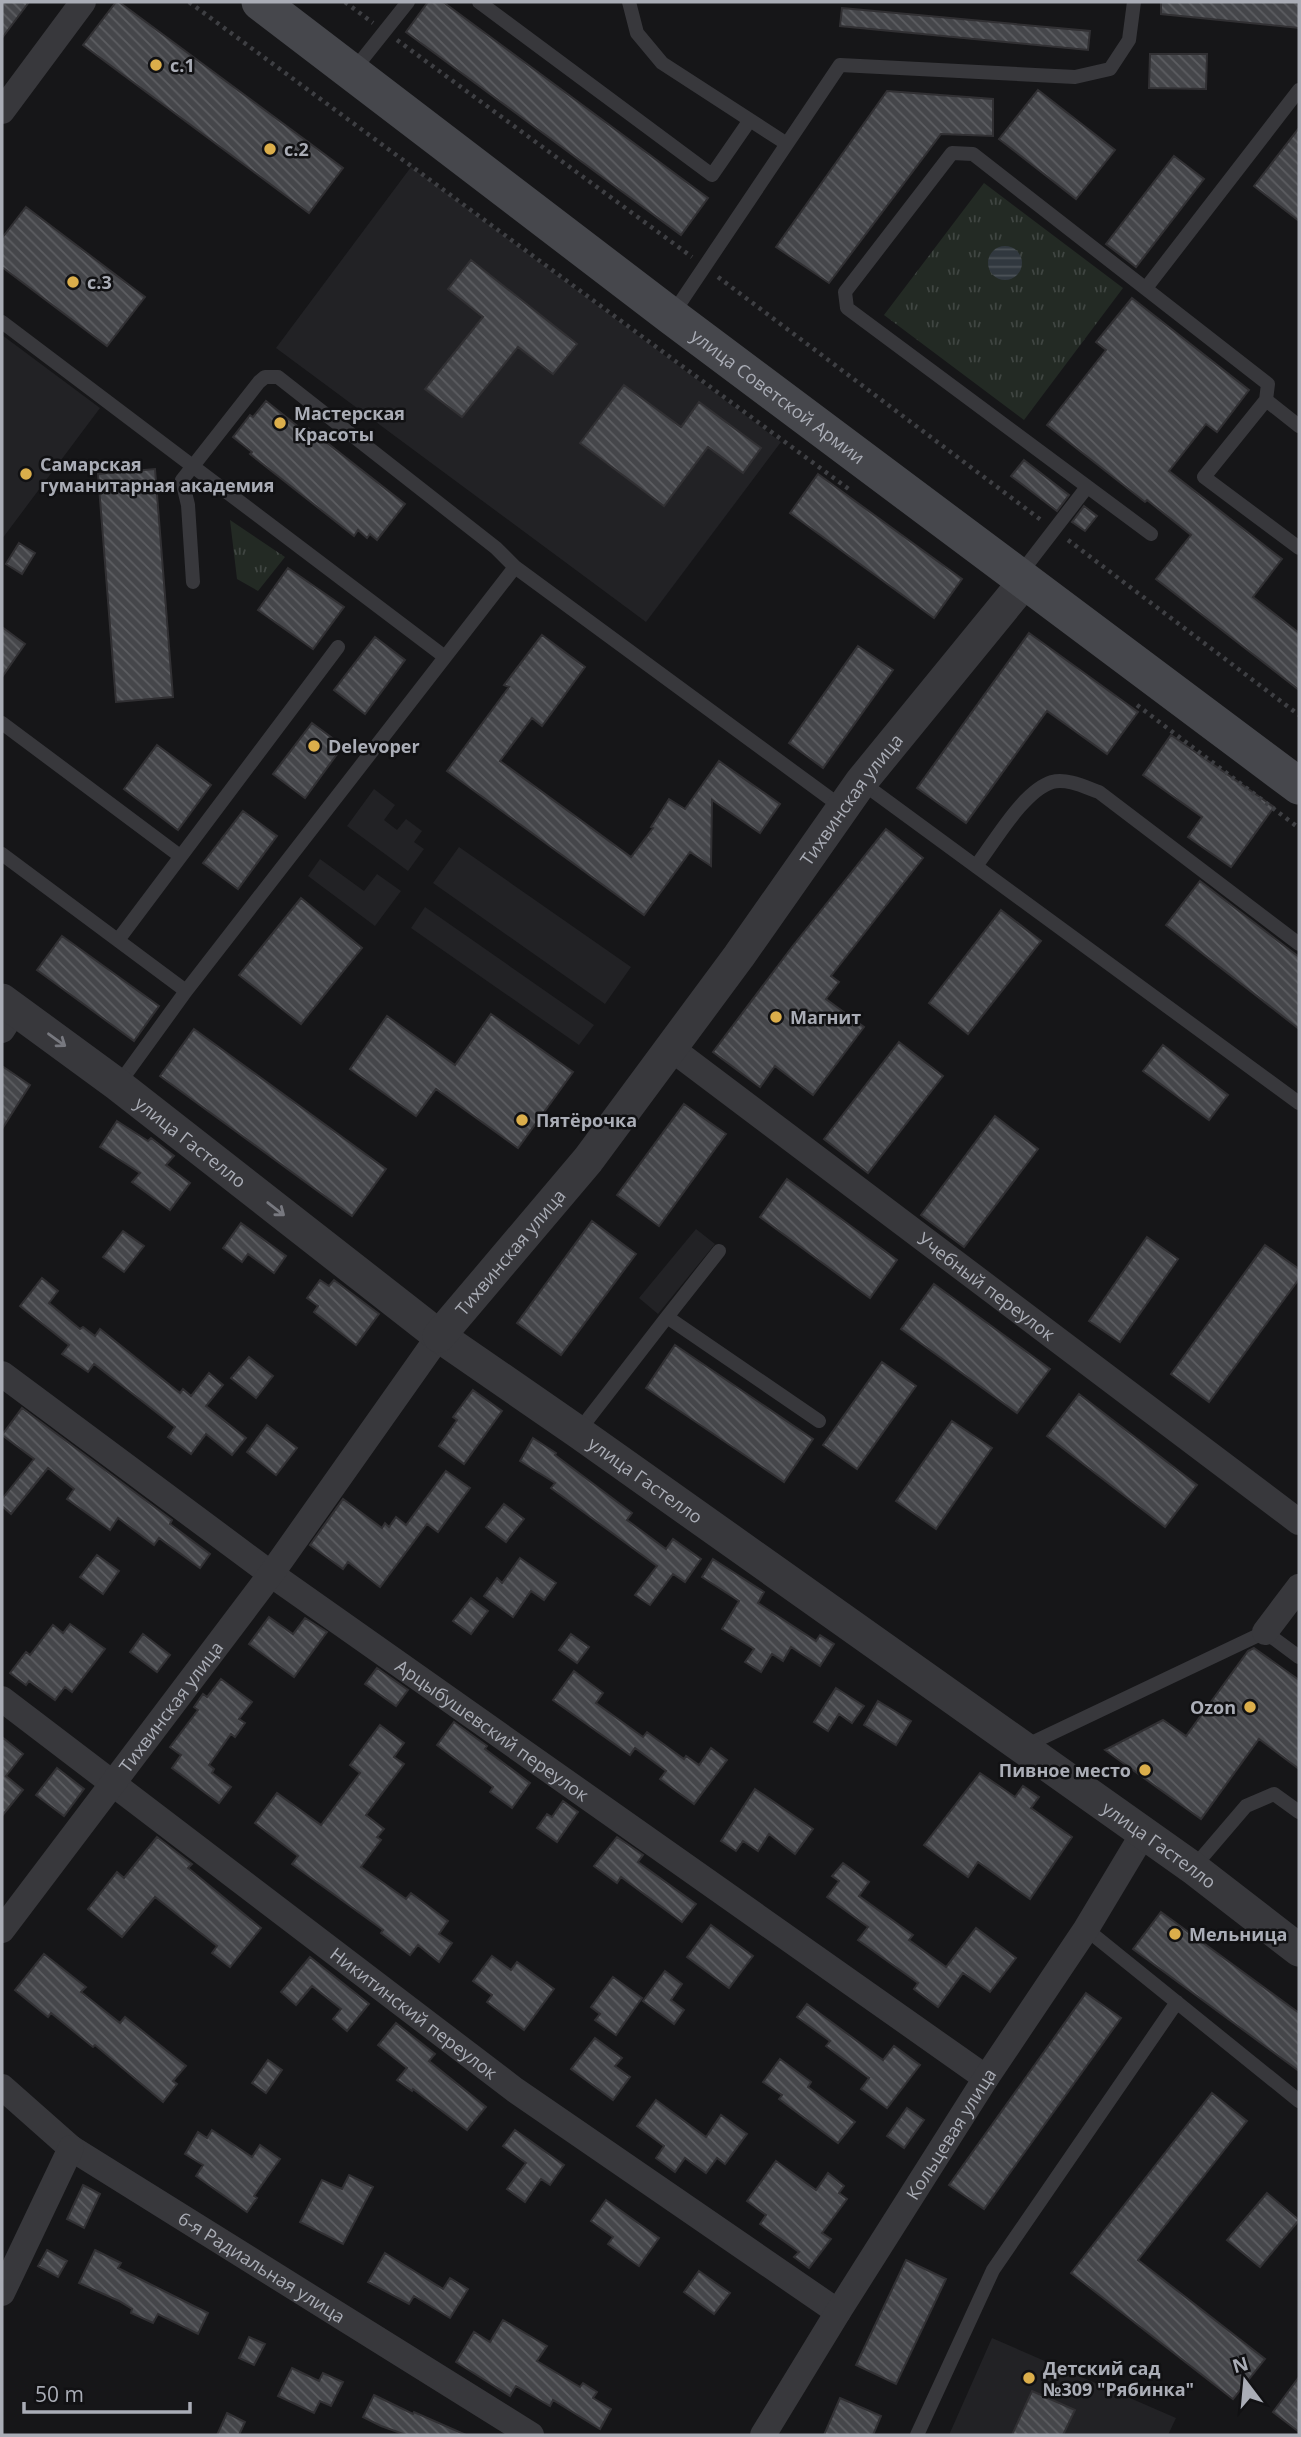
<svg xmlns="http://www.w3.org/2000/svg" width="1301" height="2437" font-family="'Open Sans',sans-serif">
  <defs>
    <pattern id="park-tufts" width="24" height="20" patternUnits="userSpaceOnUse" patternTransform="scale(1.75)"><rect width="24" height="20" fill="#232a24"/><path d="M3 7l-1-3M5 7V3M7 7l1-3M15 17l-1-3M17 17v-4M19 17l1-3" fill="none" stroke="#404642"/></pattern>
    <pattern id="water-rules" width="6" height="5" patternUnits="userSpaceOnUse" patternTransform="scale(1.75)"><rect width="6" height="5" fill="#31383f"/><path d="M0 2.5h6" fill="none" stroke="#4c5258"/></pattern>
    <pattern id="building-back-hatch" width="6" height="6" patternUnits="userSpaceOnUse" patternTransform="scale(1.75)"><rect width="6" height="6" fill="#45464a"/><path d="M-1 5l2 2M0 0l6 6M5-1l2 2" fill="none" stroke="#5d5e62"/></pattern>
  </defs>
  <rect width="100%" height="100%" fill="#161618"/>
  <path fill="#222225" d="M411,167L781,442L646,622L276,348Z
    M2,335L100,408L2,539Z
    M374,789L395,805L384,820L397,830L406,819L422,831L414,842L424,849L408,871L347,826Z
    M459,847L631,967L605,1004L433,883Z
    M320,859L364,891L377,874L401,891L375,926L308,876Z
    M425,907L594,1025L579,1045L411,928Z
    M696,1229L715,1244L658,1314L639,1298Z
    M992,2338L1176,2418L1168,2435H949Z"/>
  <path fill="url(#park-tufts)" d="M984,183L1123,288L1024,420L884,315Z
    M230,520L285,557L258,591L237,579Z"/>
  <path fill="url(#water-rules)" d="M988 263a17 17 0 1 1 34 0a17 17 0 1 1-34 0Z"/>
  <path fill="url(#building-back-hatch)" stroke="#313033" stroke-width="2" d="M2,2H29L2,38Z
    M116,2H119L343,168L309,213L83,45Z
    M428,2H443L708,198L681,235L406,32Z
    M1161,2H1299V28L1161,14Z
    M842,8L1090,31L1088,50L840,26Z
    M1150,54H1207L1206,89L1149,88Z
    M1038,90L1115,150L1076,199L999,139Z
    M887,91L993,99V136L941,134L829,283L776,247Z
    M1299,128V221L1254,186Z
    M1174,156L1204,179L1136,267L1106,244Z
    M26,207L145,297L107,346L2,267V238Z
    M471,260L577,344L553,374L518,347L462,417L425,389L483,317L448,289Z
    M1132,298L1249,390L1217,432L1206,424L1169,471L1282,559L1253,597L1299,633V690L1156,579L1191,535L1147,500L1145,502L1047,425L1106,350L1096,342Z
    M624,385L681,427L699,402L761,448L743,473L708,447L664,506L580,443Z
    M266,401L305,432L308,428L405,504L377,540L370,534L367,538L358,530L354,536L250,454L252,452L233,437L250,415L253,417Z
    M1024,460L1069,495L1057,511L1011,476Z
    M155,469L173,697L116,702L98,474Z
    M818,474L962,579L934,618L790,513Z
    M1084,506L1097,516L1085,531L1072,522Z
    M19,543L35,553L22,574L6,564Z
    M288,568L344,607L313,649L258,610Z
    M2,627L25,644L2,677Z
    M1029,633L1138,712L1107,754L1047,711L966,823L917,788Z
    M542,635L585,667L542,726L532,718L500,761L631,857L653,828L651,827L669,799L685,809L719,761L780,804L760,833L712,800L711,866L690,852L644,915L447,771L509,687L504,685Z
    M375,637L405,660L365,714L334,690Z
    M858,646L893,670L823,768L789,743Z
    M312,723L343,746L305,798L273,774Z
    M1171,735L1274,807L1231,867L1188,837L1202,817L1143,775Z
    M157,745L211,785L178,830L124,789Z
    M243,811L277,836L238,889L203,863Z
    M886,829L923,858L831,976L839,982L826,999L864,1027L813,1095L775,1066L760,1087L713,1052L792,947Z
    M1200,881L1299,957V1029L1166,925Z
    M301,898L362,948L301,1024L239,975Z
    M1001,910L1041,941L968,1034L929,1003Z
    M62,936L159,1006L134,1041L37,970Z
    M491,1014L573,1072L518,1148L436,1089L416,1116L350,1069L387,1016L455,1065Z
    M194,1029L386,1169L352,1216L160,1076Z
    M899,1042L943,1076L868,1173L824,1139Z
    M1163,1045L1228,1095L1209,1120L1143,1071Z
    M2,1066L30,1085L2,1129Z
    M684,1104L726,1134L659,1226L617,1195Z
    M995,1116L1038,1149L964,1247L921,1215Z
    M117,1121L148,1141L151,1138L174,1156L166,1165L190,1183L170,1210L132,1182L140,1173L100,1147Z
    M787,1179L897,1260L870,1298L760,1217Z
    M592,1221L636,1254L561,1355L517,1323Z
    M241,1223L286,1256L274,1273L248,1254L242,1262L223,1248Z
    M123,1231L144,1246L124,1272L103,1257Z
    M1147,1237L1178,1259L1120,1342L1089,1321Z
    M1265,1245L1299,1269V1279L1209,1402L1171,1374Z
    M42,1278L58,1291L49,1303L80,1329L83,1327L95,1336L100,1329L180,1393L183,1389L191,1396L209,1373L223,1385L206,1406L246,1438L232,1455L206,1434L191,1454L168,1437L175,1427L138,1398L94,1364L88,1372L62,1354L69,1345L20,1306Z
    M320,1280L329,1286L334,1280L379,1314L356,1345L314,1312L318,1306L307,1298Z
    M934,1284L1050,1369L1017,1413L901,1329Z
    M675,1345L813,1439L784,1482L646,1388Z
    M249,1357L273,1376L256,1398L231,1378Z
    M882,1362L916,1386L857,1469L823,1445Z
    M473,1390L502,1411L464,1464L439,1446L457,1420L453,1417Z
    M1079,1394L1197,1485L1165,1527L1047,1436Z
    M22,1408L172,1520L170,1524L210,1554L200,1568L159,1538L154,1545L118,1518L110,1530L67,1499L74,1489L48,1468L11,1514L2,1506V1499L34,1459L2,1435Z
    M952,1421L992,1448L936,1529L896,1501Z
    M267,1425L297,1448L276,1475L247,1452Z
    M533,1438L556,1453L555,1455L632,1513L627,1520L666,1549L673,1539L701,1559L685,1582L673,1574L650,1605L635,1595L657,1566L551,1488L555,1483L520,1461Z
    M446,1471L470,1488L438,1532L427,1524L380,1587L348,1562L343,1569L310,1545L343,1499L382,1528L385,1523L389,1527L396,1517L406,1525Z
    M504,1504L524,1519L506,1542L486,1527Z
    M97,1555L119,1571L103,1594L80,1577Z
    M520,1558L556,1583L544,1600L531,1591L513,1617L484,1596L497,1578L502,1583Z
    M713,1559L764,1592L758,1603L816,1641L820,1635L834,1644L820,1666L791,1647L783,1661L772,1654L761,1672L745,1662L754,1649L722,1629L739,1601L702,1577Z
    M471,1598L488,1611L471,1634L453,1621Z
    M269,1617L293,1634L305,1618L327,1632L294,1677L249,1644Z
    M70,1624L105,1649L72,1692L65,1687L55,1700L29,1681L26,1685L10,1673L26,1652L30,1655L53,1625L63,1633Z
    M143,1634L170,1655L157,1672L130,1652Z
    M571,1634L589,1647L577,1663L559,1650Z
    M1254,1648L1299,1680V1769L1259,1739L1201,1819L1105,1750L1163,1720L1186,1736L1248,1651Z
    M377,1668L408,1690L396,1706L365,1684Z
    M574,1671L603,1693L596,1703L643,1737L647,1732L684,1759L686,1756L699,1765L711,1748L727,1760L694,1804L660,1779L666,1771L635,1748L630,1755L553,1700Z
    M221,1679L252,1702L239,1719L245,1723L235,1737L231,1734L209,1765L214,1769L212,1773L231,1787L219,1803L172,1768L181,1755L170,1747L198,1710L194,1707L203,1694L207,1697Z
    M836,1688L864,1706L852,1723L839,1714L828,1731L814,1722Z
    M878,1701L911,1721L896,1745L864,1725Z
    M454,1722L487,1746L485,1749L530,1783L512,1808L490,1792L493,1787L437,1745Z
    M380,1725L404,1743L394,1757L404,1764L366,1815L384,1829L377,1837L381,1840L361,1867L406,1899L411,1893L448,1921L439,1934L452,1943L439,1962L418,1945L410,1955L381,1933L383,1930L292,1864L298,1856L255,1823L277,1793L321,1825L360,1773L350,1765Z
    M2,1737L23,1754L6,1776L23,1790L2,1816Z
    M57,1768L84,1789L64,1816L36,1795Z
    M980,1773L1015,1797L1023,1786L1039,1797L1031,1808L1072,1837L1030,1899L978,1862L968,1877L924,1845Z
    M755,1789L813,1829L795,1854L769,1834L758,1851L743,1841L736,1851L721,1841Z
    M563,1801L578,1812L557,1842L537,1828L547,1814L552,1817Z
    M157,1837L192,1864L188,1868L261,1928L230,1967L212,1953L217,1946L155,1897L122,1937L88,1909L117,1872L124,1878Z
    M617,1837L643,1855L638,1862L696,1904L682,1922L621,1877L617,1883L594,1866Z
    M843,1863L869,1882L859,1896L913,1935L909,1940L946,1967L976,1928L1016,1958L990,1992L963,1973L938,2007L914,1989L918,1983L858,1940L868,1927L827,1897L839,1881L832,1876Z
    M1161,1912L1299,2013V2071L1133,1949Z
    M711,1925L753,1956L729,1988L687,1957Z
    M44,1954L86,1987L81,1992L120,2023L125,2017L186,2066L173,2081L177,2084L163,2102L95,2045L93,2047L51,2013L48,2017L15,1990Z
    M492,1956L511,1970L517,1962L554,1989L524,2030L487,2002L492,1995L473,1981Z
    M310,1957L369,2004L347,2031L333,2019L341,2009L312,1986L296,2005L281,1992Z
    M665,1971L682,1984L671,2000L684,2010L674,2024L643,2001Z
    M613,1977L642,1998L616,2035L595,2020L600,2014L591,2007Z
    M1086,1993L1121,2018L984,2209L949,2185Z
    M807,2004L883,2060L894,2046L920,2065L887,2108L861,2089L869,2078L826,2046L830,2041L797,2017Z
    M396,2023L435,2054L429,2061L486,2107L467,2130L413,2089L412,2091L397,2080L407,2068L378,2045Z
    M595,2038L622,2058L615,2066L630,2077L613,2100L571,2069Z
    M780,2059L811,2082L808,2087L855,2122L838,2143L779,2099L782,2095L763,2082Z
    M268,2060L282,2070L266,2093L252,2083Z
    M1212,2093L1247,2121L1138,2260L1265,2359L1233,2399L1071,2273Z
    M656,2100L706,2137L721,2115L747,2134L725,2164L717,2158L706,2173L685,2158L675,2172L656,2158L664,2146L637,2126Z
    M907,2108L924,2120L904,2148L887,2136Z
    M212,2130L252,2157L260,2145L280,2159L254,2196L257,2198L247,2212L196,2176L203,2165L185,2154L198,2132L207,2138Z
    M515,2130L564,2165L550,2185L541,2179L525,2202L507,2189L526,2163L503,2146Z
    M776,2161L816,2190L828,2173L844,2186L839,2193L847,2199L822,2233L831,2239L809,2268L794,2257L799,2252L760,2224L766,2215L747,2201Z
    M349,2175L373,2187L343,2244L300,2222L322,2180L342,2189Z
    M83,2185L100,2194L84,2228L67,2219Z
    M1267,2193L1299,2220L1260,2267L1227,2240Z
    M606,2200L659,2238L639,2266L608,2244L613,2237L591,2221Z
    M47,2250L67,2261L58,2277L38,2266Z
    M95,2250L121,2263L118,2268L208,2313L198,2334L158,2314L153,2323L131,2313L132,2309L119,2301L79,2283Z
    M385,2253L443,2289L450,2278L468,2289L450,2318L414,2296L409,2304L368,2282Z
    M906,2260L946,2279L896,2384L856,2365Z
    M699,2271L730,2293L714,2314L684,2292Z
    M503,2320L547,2346L537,2361L580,2387L583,2383L597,2392L593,2398L611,2409L600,2429L553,2400L550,2406L516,2386L510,2396L456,2362L474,2332L490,2342Z
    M249,2337L265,2344L254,2365L239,2358Z
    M292,2368L319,2381L323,2373L343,2382L331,2406L320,2401L314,2413L278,2396Z
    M1299,2377V2432L1273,2412Z
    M1032,2391L1075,2410L1063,2435H1012Z
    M374,2395L413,2414L414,2412L466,2435H406L381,2426L363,2417Z
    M840,2398L881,2416L873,2435H824Z
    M227,2413L245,2422L239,2435H217Z"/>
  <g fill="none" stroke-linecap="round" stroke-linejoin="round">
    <path stroke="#3e3f43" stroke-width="4.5" stroke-dasharray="3.5 5" stroke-linecap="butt" d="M189,2L850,490
      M345,2L373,23
      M397,40L692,257
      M718,277L1041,520
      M1068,540L1299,715
      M1137,705L1299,828"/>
    <path stroke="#38383c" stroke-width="14" d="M479,2L712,175L750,120
      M629,2L637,33L662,63L787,144
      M353,71L408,2
      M1146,288L1299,90
      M672,315L840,65L1075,77L1110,69L1129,40L1134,2
      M2,322L445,657
      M1299,426L1266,400L1204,477L1299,548
      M1151,534L847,308L845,292L952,153L973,154L1268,384L1266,400
      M1020,574L1087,487
      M193,582L188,505L182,480L259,382L265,377H278L496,548L515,567L843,808
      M2,723L180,856
      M861,782L1299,1103
      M2,854L186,991
      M976,866C994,843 1023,791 1052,782C1067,778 1085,787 1099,792L1299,944
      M118,940L338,647
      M118,1085L186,991L515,567
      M667,1317L719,1251
      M578,1432L667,1317L819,1421
      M1023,1747L1265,1632L1299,1657
      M1193,1868L1246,1806L1274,1794L1299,1812
      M1086,1929L1299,2101
      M917,2435L993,2270L1177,2002"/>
    <g stroke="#38383c" stroke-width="26">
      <path d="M2,111L83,2"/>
      <path d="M2,1030L15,1010"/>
      <path id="s1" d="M672,1049L1299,1522"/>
      <path id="s2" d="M2,1374L271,1574L986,2078"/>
      <path d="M1265,1632L1299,1587"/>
      <path id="s3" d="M2,1699L515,2090L838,2312"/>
      <path id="s4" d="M2,1930L271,1574L439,1336"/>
      <path id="s5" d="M2,2087L71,2148L531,2435"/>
      <path d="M2,2293L71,2148"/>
      <path id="s6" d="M763,2435L838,2312L986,2078L1086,1929L1143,1834"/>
    </g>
    <g stroke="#38383c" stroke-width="33">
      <path id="s7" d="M2,1000L118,1085L439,1336L578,1432L1193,1868L1299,1950"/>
      <path id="s8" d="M439,1336L588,1160L739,956L861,782L1026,580"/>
    </g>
    <path stroke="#46474c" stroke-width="37" id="s9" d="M260,2L671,316L1299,786"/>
  </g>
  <defs><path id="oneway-shaft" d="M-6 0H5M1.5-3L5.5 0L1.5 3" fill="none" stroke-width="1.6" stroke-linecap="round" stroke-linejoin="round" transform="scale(1.75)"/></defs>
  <g stroke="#77787f">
    <use href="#oneway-shaft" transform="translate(57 1040) rotate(36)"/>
    <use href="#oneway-shaft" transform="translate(276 1209) rotate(38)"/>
  </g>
  <g fill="#dbae4b" stroke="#111113" stroke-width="2.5">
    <circle cx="156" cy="65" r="7"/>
    <circle cx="270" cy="149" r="7"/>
    <circle cx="73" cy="282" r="7"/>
    <circle cx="280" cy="423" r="7"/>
    <circle cx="26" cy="474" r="7"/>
    <circle cx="314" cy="746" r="7"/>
    <circle cx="776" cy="1017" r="7"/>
    <circle cx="522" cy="1120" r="7"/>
    <circle cx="1250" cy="1707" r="7"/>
    <circle cx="1145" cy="1770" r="7"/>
    <circle cx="1175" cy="1934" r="7"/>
    <circle cx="1029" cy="2378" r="7"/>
  </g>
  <g text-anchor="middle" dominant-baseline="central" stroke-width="5" stroke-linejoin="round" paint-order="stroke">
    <g font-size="18" font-weight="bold" fill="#aaadb6" stroke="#111113" text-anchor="start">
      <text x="170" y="65">с.1</text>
      <text x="284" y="149">с.2</text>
      <text x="87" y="282">с.3</text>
      <text x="294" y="413">Мастерская<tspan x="294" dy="21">Красоты</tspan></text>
      <text x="40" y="464">Самарская<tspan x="40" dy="21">гуманитарная академия</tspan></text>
      <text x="328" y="746">Delevoper</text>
      <text x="790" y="1017">Магнит</text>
      <text x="536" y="1120">Пятёрочка</text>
      <text x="1236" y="1707" text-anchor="end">Ozon</text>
      <text x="1131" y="1770" text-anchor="end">Пивное место</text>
      <text x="1189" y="1934">Мельница</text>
      <text x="1043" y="2368">Детский сад<tspan x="1043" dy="21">№309 "Рябинка"</tspan></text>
    </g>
    <g font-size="18" fill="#aaadb6" stroke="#111113">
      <text stroke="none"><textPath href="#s9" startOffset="651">улица Советской Армии</textPath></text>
      <text stroke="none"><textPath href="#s8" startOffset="677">Тихвинская улица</textPath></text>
      <text stroke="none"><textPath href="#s7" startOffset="236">улица Гастелло</textPath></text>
      <text stroke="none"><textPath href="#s8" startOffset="110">Тихвинская улица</textPath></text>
      <text stroke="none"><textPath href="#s1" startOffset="394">Учебный переулок</textPath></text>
      <text stroke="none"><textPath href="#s7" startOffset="803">улица Гастелло</textPath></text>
      <text stroke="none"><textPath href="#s4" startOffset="280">Тихвинская улица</textPath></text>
      <text stroke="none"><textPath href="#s2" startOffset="606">Арцыбушевский переулок</textPath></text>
      <text stroke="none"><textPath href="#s7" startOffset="1433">улица Гастелло</textPath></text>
      <text stroke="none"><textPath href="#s3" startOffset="518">Никитинский переулок</textPath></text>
      <text stroke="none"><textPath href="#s6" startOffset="355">Кольцевая улица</textPath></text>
      <text stroke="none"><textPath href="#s5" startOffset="317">6-я Радиальная улица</textPath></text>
    </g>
  </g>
  <rect width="1301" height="2437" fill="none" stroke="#aaadb6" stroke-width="7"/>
  <g transform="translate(1245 2381) rotate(344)" stroke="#111113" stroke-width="5" paint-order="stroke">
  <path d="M0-5L12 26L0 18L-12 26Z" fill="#aaadb6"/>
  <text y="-10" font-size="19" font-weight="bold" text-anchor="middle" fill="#aaadb6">N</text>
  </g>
  <path d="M24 2402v10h166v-10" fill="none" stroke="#aaadb6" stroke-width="3.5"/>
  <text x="35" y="2402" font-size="21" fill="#aaadb6" stroke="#111113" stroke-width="5" paint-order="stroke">50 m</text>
</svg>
